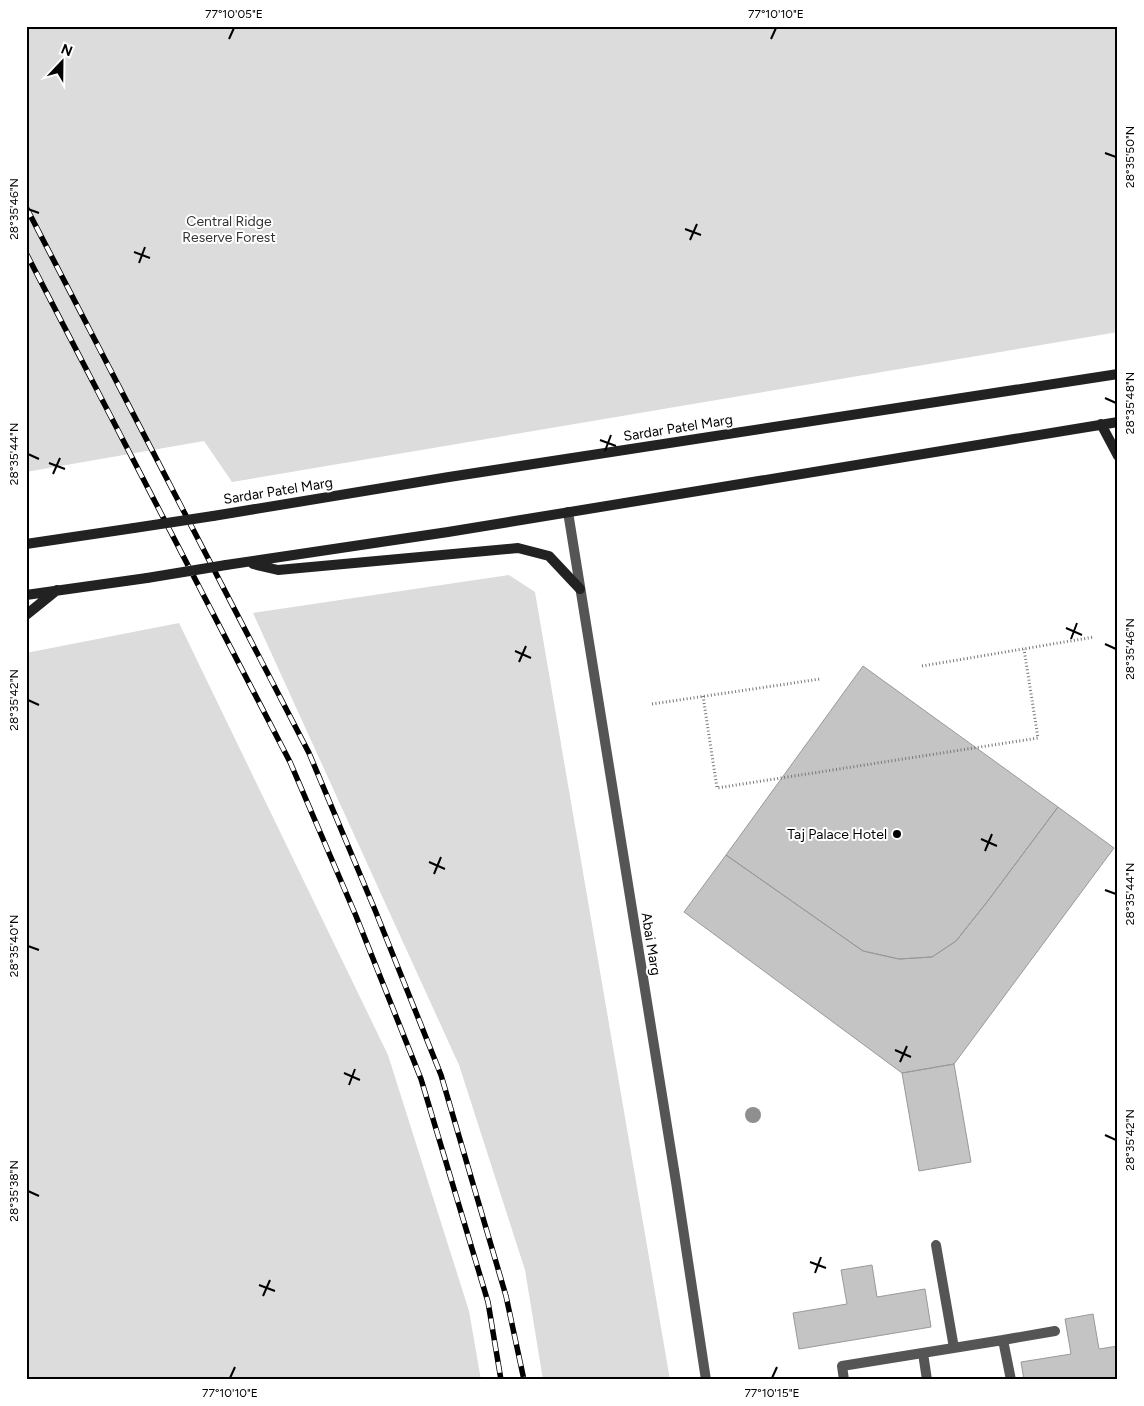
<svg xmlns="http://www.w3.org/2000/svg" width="1144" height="1406" font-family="Figtree,sans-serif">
  <rect width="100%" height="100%" fill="#fff"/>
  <path fill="#dcdcdc" d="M26,26H1118V332L232,482L204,441L26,472Z
    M509,575L535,592L670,1380H543L525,1270L459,1065L253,613Z
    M179,623L388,1055L469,1311L481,1380H26V653Z"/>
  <path fill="#c4c4c4" stroke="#999" d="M863,666L1058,807L987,902L956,941L932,957L899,959L863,951L726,855Z
    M1058,807L1114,848L954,1064L902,1073L684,912L726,855L863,951L899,959L932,957L956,941L987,902Z
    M954,1064L971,1162L919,1171L902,1073Z
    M872,1265L877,1297L925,1289L931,1327L799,1349L793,1313L847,1304L841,1270Z
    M1093,1314L1099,1349L1118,1346V1380H1024L1021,1362L1071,1354L1065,1319Z"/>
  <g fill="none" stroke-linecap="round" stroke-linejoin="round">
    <path stroke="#777" stroke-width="3" stroke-dasharray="1 2.5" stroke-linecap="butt" d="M922,666L1094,637
      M703,696L717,788L1038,738L1024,649
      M652,704L820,679"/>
    <path stroke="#555" stroke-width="10" d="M568,512L676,1182L706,1380
      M936,1245L954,1348
      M1003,1340L1055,1331
      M923,1353L927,1380
      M844,1380L842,1366L1003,1340L1011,1380"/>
    <path stroke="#222" stroke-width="10" d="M1101,424L1118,456
      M213,516L449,477L1118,374
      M26,544L134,528
      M253,564L278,570L518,548L549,556L580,589
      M226,565L448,532L1118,422
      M26,595L147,578
      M26,615L57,590"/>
    <g stroke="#000" stroke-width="5.5">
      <path id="rail" d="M26,207L309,753L375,910L441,1075L506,1296L524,1380
        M26,253L290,762L356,916L421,1079L488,1302L501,1380"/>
    </g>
    <use href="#rail" stroke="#fff" stroke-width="4" stroke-dasharray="11" stroke-linecap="butt"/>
    <path stroke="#222" stroke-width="10" d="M134,528L213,516
      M147,578L226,565"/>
  </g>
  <circle fill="#8f8f8f" cx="753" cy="1115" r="8"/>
  <path fill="none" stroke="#000" stroke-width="2" d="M229,39L234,28M771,39L776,28M1105,153L1116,157M28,209L39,213M685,229L701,235M690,240L697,224M134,252L150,258M139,263L145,247M1105,398L1116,403M600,440L616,446M605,451L611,435M28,454L39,459M49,463L65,469M53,474L60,458M1066,628L1082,635M1071,639L1077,623M1105,644L1116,649M515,651L531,658M519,662L526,646M28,700L39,705M981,839L997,846M985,851L992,834M429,862L445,869M434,874L441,857M1105,890L1116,894M28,946L39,950M895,1050L911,1057M900,1062L907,1046M344,1073L360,1080M349,1085L355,1069M1105,1135L1116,1140M28,1191L39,1196M810,1262L826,1268M815,1273L821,1257M259,1285L275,1291M263,1296L270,1280M230,1378L235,1367M772,1378L777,1367"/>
  <circle fill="#000" stroke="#fff" stroke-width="2" cx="897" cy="834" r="5"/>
  <g text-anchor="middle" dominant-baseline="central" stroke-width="4" stroke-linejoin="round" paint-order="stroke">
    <g font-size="14" fill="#333" stroke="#fff">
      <text x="229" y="221">Central Ridge<tspan x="229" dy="16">Reserve Forest</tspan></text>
    </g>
    <g font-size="14" fill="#000" stroke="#fff">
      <text transform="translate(678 428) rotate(-9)">Sardar Patel Marg</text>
      <text transform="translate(278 491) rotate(-9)">Sardar Patel Marg</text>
      <text transform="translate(651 944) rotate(81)">Abai Marg</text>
    </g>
    <g font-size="14" fill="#000" stroke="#fff" text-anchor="end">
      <text x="887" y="834">Taj Palace Hotel</text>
    </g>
  </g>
  <rect width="1144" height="1406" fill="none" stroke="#ffffff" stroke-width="55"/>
  <g transform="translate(62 62) rotate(22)" stroke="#ffffff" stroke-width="4" paint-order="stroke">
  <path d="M0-4L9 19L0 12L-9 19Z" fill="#000000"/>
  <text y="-8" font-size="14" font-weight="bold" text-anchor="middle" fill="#000000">N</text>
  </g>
  <rect x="28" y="28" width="1088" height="1350" fill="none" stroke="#000" stroke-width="2"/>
  <g font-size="12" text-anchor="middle" fill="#000">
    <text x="234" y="18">77°10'05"E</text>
    <text x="776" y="18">77°10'10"E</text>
    <text transform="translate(1130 157) rotate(-90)" y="4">28°35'50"N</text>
    <text transform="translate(14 209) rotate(-90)" y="4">28°35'46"N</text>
    <text transform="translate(1130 403) rotate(-90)" y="4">28°35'48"N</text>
    <text transform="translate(14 454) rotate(-90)" y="4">28°35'44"N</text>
    <text transform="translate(1130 649) rotate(-90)" y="4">28°35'46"N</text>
    <text transform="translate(14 700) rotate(-90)" y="4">28°35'42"N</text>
    <text transform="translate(1130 894) rotate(-90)" y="4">28°35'44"N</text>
    <text transform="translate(14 946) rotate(-90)" y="4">28°35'40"N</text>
    <text transform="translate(1130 1140) rotate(-90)" y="4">28°35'42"N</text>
    <text transform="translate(14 1191) rotate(-90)" y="4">28°35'38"N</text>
    <text x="230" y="1397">77°10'10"E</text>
    <text x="772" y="1397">77°10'15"E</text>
  </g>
</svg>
